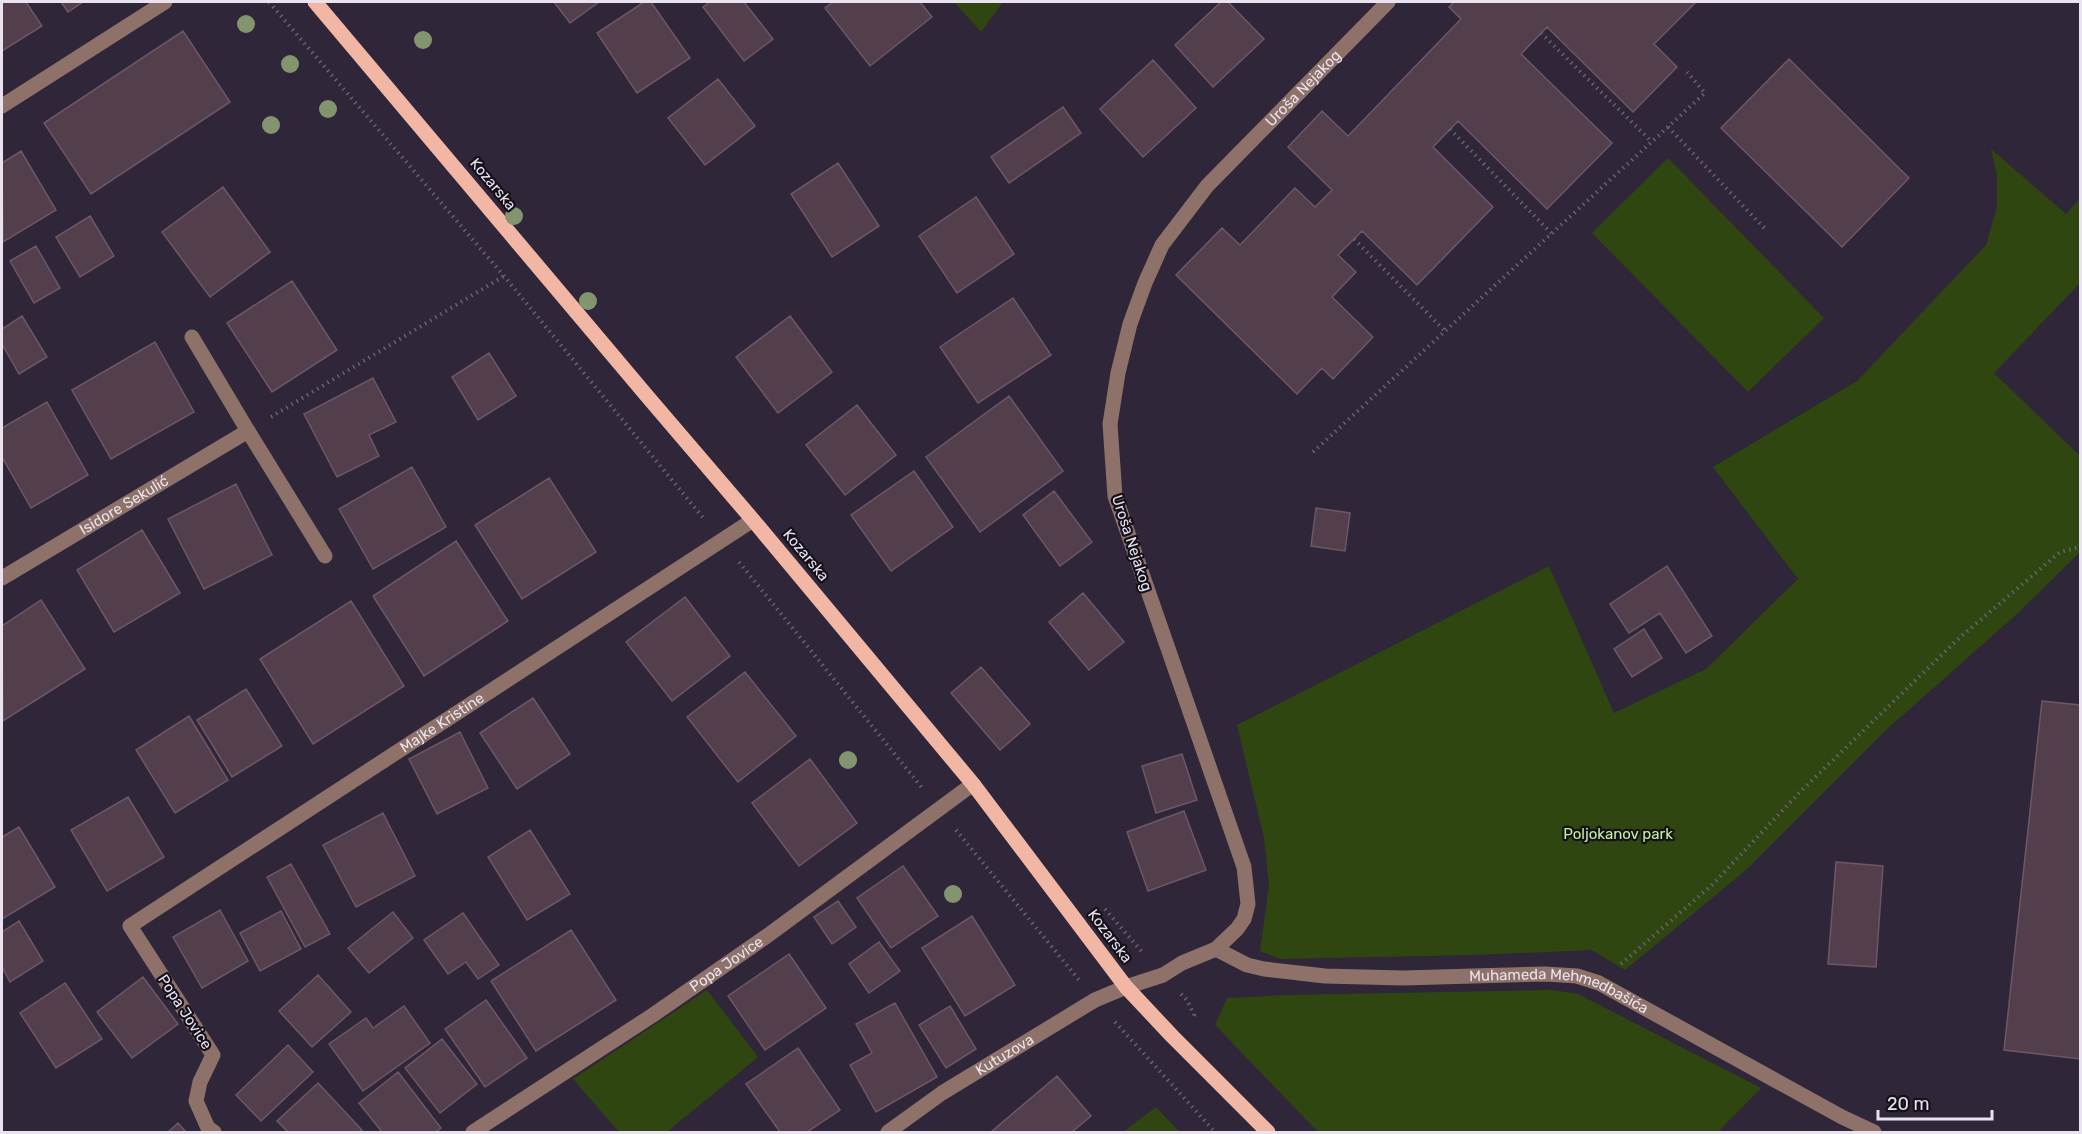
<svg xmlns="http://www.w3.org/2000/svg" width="2082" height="1134" font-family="Rubik,sans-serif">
  <rect width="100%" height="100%" fill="#2f2639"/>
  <path fill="#2f4610" d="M954,2H1003L981,32Z
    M1991,149L2066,214L2080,198V283L1994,373L2080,456V552L2018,613L1885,731L1746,870L1625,970L1592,950L1474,955L1280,959L1260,951L1269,885L1264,838L1237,725L1549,566L1614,713L1706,669L1798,579L1713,467L1857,381L1986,245L1997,207V176Z
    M1668,158L1824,318L1748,392L1592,233Z
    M707,990L758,1057L667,1132H619L573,1079Z
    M1552,990L1578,994L1761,1088L1718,1132H1318L1215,1025L1227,998L1285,995Z
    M1156,1107L1180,1132H1123Z"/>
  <path fill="#533f4c" stroke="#6d5766" stroke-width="1.5" d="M2,2H26L42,26L2,51Z
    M61,2H83L68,12Z
    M554,2H599L570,23Z
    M644,2H651L690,58L637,93L597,33Z
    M710,2H744L773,39L744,61L703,7Z
    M833,2H920L932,17L870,66L825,8Z
    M1221,2H1228L1264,39L1213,87L1175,45Z
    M1454,2H1696L1654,44L1677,67L1633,112L1547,27L1521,54L1612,143L1547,209L1458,121L1433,147L1493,207L1417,285L1362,231L1338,255L1356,272L1332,297L1373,337L1333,379L1322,368L1297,394L1176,275L1222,228L1240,245L1295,188L1315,207L1332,190L1288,147L1322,111L1348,136L1461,19L1449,7Z
    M183,31L230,102L91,194L44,123Z
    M1789,59L1909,178L1842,247L1721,128Z
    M1153,60L1196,108L1143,157L1100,109Z
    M718,79L755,126L705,165L668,118Z
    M1063,107L1081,133L1009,183L991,157Z
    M21,151L56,210L3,242L2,163Z
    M838,163L879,226L832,257L791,194Z
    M223,187L270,252L210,297L162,232Z
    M976,197L1014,254L957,293L919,236Z
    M90,216L114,256L80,277L56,237Z
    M36,246L60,288L34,303L10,261Z
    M292,281L337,350L272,392L227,323Z
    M1013,298L1051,355L978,403L940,347Z
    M22,316L47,357L19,374L2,344V329Z
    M790,316L832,372L778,413L736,357Z
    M155,342L194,412L111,459L72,390Z
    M489,353L516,396L478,420L452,377Z
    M373,378L396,422L369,435L379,456L337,477L304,414Z
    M1009,396L1063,471L980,532L926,457Z
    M47,402L88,475L31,508L2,457V428Z
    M857,405L896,455L845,495L806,445Z
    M412,467L446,527L373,569L339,509Z
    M914,471L953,527L891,571L851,515Z
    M549,478L596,552L522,599L475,525Z
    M236,484L272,555L204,589L168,519Z
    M1054,491L1092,542L1060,566L1023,515Z
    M1316,508L1350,513L1345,551L1311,546Z
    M142,530L180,593L114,632L77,570Z
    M456,541L508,621L424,676L373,596Z
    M1667,566L1712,636L1686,653L1660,613L1629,633L1610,604Z
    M1083,593L1124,642L1089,670L1049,622Z
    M685,597L730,656L672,701L626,642Z
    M41,600L85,669L3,721L2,626Z
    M351,601L404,686L313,744L260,659Z
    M1644,629L1662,658L1632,677L1614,649Z
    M981,667L1030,724L1000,750L951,693Z
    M745,672L796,736L738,782L687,717Z
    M246,689L282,746L232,777L197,720Z
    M533,698L570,754L517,789L480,733Z
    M2042,701L2080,705V1059L2004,1050Z
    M189,716L228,780L175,813L136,750Z
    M460,732L488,788L437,814L409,759Z
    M1182,754L1197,800L1156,813L1142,766Z
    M810,759L857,823L799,866L752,803Z
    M128,797L164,857L107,891L71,830Z
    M1184,811L1206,870L1148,891L1127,832Z
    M383,813L415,876L356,907L323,845Z
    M19,827L55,887L2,919V837Z
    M530,830L570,894L527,920L488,857Z
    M1836,862L1883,866L1876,967L1828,964Z
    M291,864L330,934L305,947L267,877Z
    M903,866L938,916L891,948L857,898Z
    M838,901L856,927L832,944L814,917Z
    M220,910L248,961L202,988L173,937Z
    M281,911L301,949L260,971L240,933Z
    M393,912L413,938L369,973L348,948Z
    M463,913L499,965L478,979L466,962L448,974L424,940Z
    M972,916L1015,985L965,1016L922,948Z
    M19,921L43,961L10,982L2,967V932Z
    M571,930L616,1000L536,1051L491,981Z
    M879,942L900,971L869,993L849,964Z
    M789,954L826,1008L765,1050L728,996Z
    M318,975L351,1012L312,1047L279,1011Z
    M143,977L178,1024L132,1058L97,1012Z
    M65,983L102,1039L56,1068L20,1013Z
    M486,1000L527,1058L485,1087L445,1029Z
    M895,1003L937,1077L876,1112L850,1065L872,1053L856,1024Z
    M404,1006L430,1043L363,1091L329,1044L366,1018L373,1028Z
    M950,1006L976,1049L946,1068L919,1025Z
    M442,1039L477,1084L440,1113L405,1068Z
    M288,1045L313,1072L261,1121L236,1095Z
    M798,1048L840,1110L807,1132H780L746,1084Z
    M398,1072L441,1128L435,1132H382L359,1103Z
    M1057,1076L1091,1116L1072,1132H991Z
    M318,1083L362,1130L359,1132H288L277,1121Z
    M178,1123L186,1132H168Z"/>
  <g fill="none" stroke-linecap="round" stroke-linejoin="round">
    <path stroke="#696172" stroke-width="4" stroke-dasharray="1.5 4.5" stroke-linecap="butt" d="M269,2L504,276L704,519
      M1541,33L1652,142
      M1668,127L1766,230
      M1450,129L1551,233
      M1354,239L1445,331
      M271,417L504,276
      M1313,452L1705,93L1687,72
      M739,562L923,789
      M956,830L1079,980
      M1105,909L1143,953
      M1621,964L1712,885L1799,793L1957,640L2060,552L2080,547
      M1181,994L1187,1000L1194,1015L1192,1017
      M1115,1022L1215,1132"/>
    <g stroke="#8e7168" stroke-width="15">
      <path d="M2,106L165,2"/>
      <path d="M192,337L248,431"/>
      <path id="s1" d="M2,578L248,431L325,556"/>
      <path id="s2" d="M1216,949L1247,965L1264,969L1325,976L1403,978L1545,974L1577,976L1599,983L1842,1117L1874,1132"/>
      <path id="s3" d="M214,1132L208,1128L196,1101L200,1082L213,1055L130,926L753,520"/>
      <path id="s4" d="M473,1132L653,1015L767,936L973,784"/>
      <path id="s5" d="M888,1132L942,1093L1095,1000L1126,987L1163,975L1182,963L1216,949L1237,929L1244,919L1248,904L1244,867L1115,496L1110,424L1118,373L1130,324L1145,283L1162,245L1207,186L1388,2"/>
    </g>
    <path stroke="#f1b6a4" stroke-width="15" d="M315,2L647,396L753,520L973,784L1126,987L1172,1036L1268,1132"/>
  </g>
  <g fill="#82956f">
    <circle cx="246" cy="24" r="9"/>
    <circle cx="423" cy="40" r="9"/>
    <circle cx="290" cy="64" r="9"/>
    <circle cx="328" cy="109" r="9"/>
    <circle cx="271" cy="125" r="9"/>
    <circle cx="514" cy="216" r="9"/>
    <circle cx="588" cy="301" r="9"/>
    <circle cx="848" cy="760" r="9"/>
    <circle cx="953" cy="894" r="9"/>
  </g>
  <g text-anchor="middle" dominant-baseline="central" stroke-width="4.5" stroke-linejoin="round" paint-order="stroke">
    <g font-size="15" fill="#e9e3f0" stroke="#15111a">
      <text stroke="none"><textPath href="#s5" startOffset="1335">Uroša Nejakog</textPath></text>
      <text transform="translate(493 184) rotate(50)">Kozarska</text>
      <text stroke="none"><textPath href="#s1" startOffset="142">Isidore Sekulić</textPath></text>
      <text transform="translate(1132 543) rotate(72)">Uroša Nejakog</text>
      <text transform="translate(806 555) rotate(50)">Kozarska</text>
      <text stroke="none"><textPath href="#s3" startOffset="612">Majke Kristine</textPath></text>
      <text transform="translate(1110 936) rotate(53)">Kozarska</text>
      <text stroke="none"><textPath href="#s4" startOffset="304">Popa Jovice</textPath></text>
      <text stroke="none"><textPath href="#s2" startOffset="351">Muhameda Mehmedbašića</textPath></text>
      <text transform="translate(185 1012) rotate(57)">Popa Jovice</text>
      <text stroke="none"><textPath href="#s5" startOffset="140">Kutuzova</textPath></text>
    </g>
    <g font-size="15" fill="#c6f09c" stroke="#15111a">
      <text x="1618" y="834">Poljokanov park</text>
    </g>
  </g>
  <rect width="2082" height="1134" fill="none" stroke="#e9e3f0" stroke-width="6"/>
  <path d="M1878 1110v9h114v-9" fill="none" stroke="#e9e3f0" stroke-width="3"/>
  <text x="1887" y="1110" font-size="18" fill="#e9e3f0" stroke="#15111a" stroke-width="4.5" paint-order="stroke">20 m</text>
</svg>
